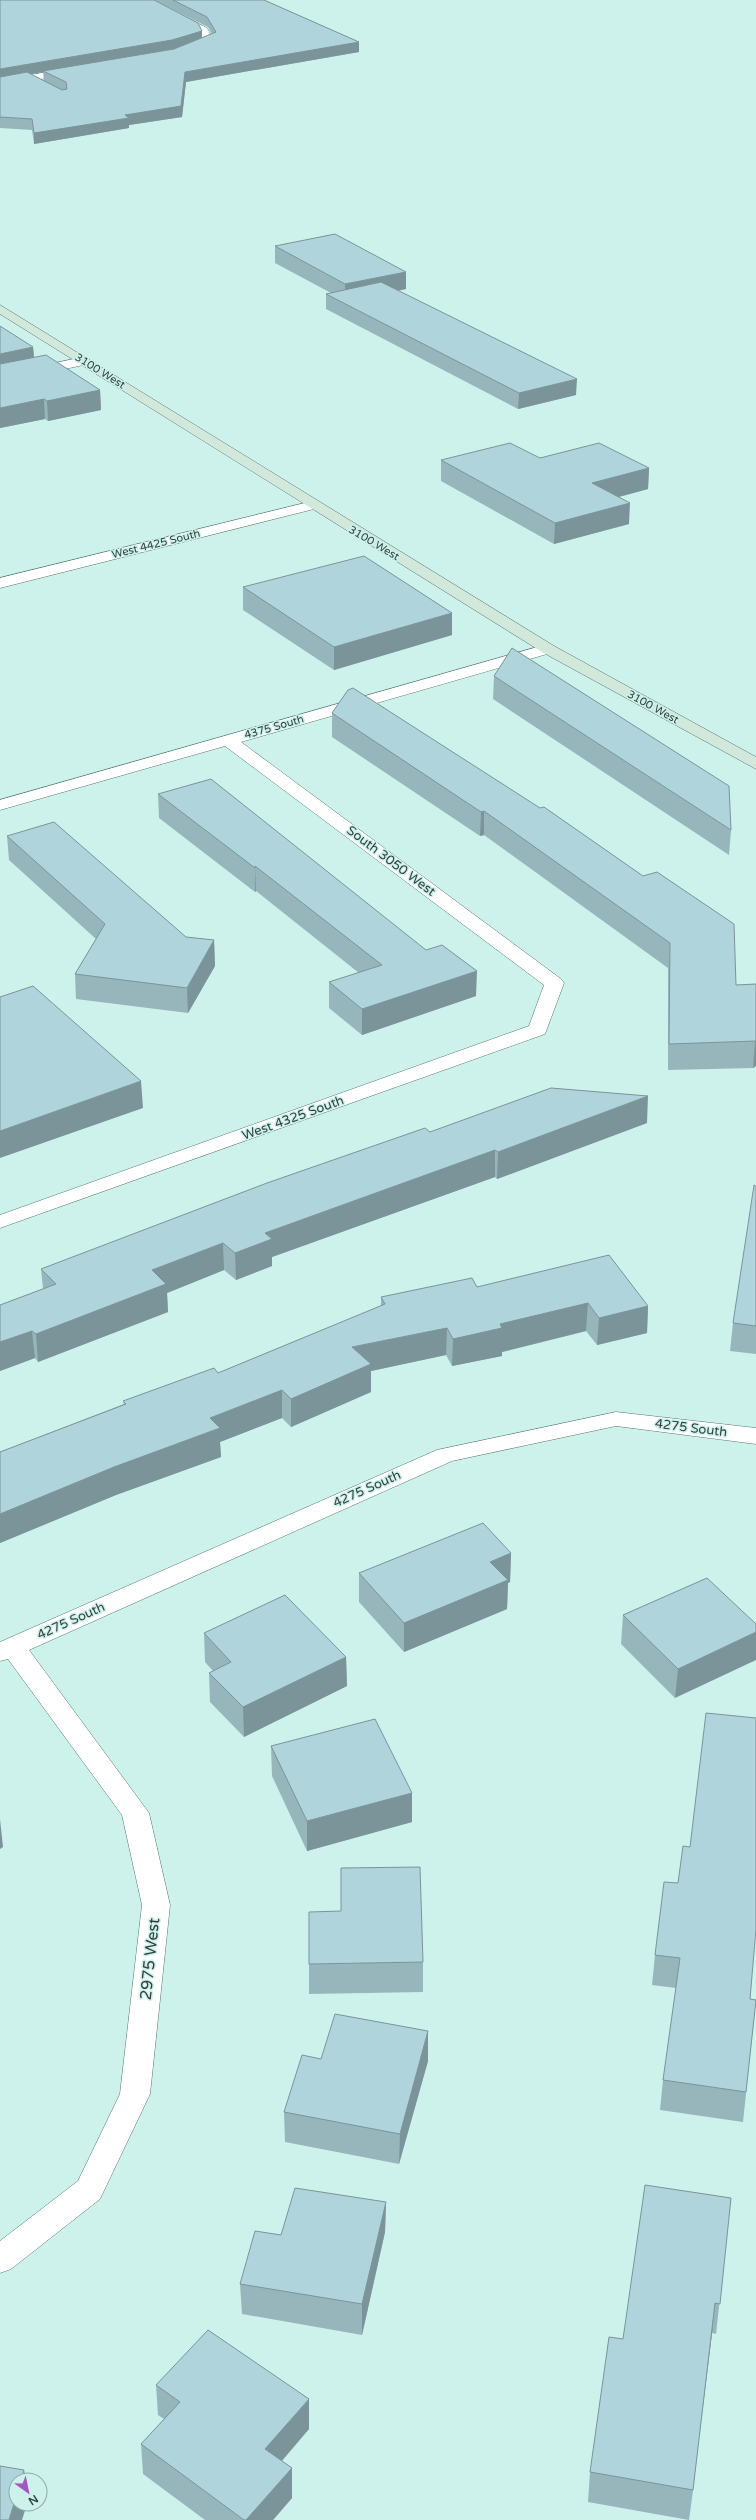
<svg xmlns="http://www.w3.org/2000/svg" width="756" height="2520" font-family="'Varela Round',sans-serif">
  <rect width="100%" height="100%" fill="#cdf2ec"/>
  <g fill="none" stroke-linecap="round" stroke-linejoin="round">
    <g stroke="#557671" stroke-width="1">
      <path id="street" d="M139,0H151L207,28L215,43L194,51H186V47L204,42L200,32Z
        M72,68L76,69V73L0,86V80Z
        M83,357L88,358L90,361L88,364L0,383V375Z
        M313,501L318,502L320,505L318,508L0,588V578Z
        M548,644L556,649L554,652L241,742L561,979L564,983L545,1034L0,1228V1215L529,1026L544,985L225,746L0,810V800Z
        M616,1412L756,1428V1444L616,1426L452,1461L29,1650L149,1813L170,1905L150,2094L100,2199L11,2269L0,2273V2241L78,2181L120,2094L142,1905L122,1815L8,1659L0,1661V1642L437,1450Z"/>
    </g>
    <g stroke="#557671" stroke-width="1">
      <path id="secondary" d="M0,305L554,646L756,757V769L542,652L0,314Z"/>
    </g>
    <use href="#street" fill="#fff" fill-rule="evenodd"/>
    <use href="#secondary" fill="#d1e8db" fill-rule="evenodd"/>
  </g>
  <path fill="#97b6bc" fill-rule="evenodd" d="M0,0L202,31V38L212,34L208,27L154,0H264L359,42V52L186,82L182,117L129,125V128L34,144L32,130L0,128ZM43,72L44,81L30,74Z
    M275,246L406,272V289L398,291L576,395L518,409L326,309V294L331,293L275,263Z
    M33,347L34,357L100,390L101,410L48,421L45,419L0,428Z
    M441,460L649,468L648,489L619,497L629,524L554,544L441,481Z
    M243,587L452,635L334,670L243,610Z
    M494,676L731,830L729,855L493,699Z
    M348,690L736,985L756,984V1066L753,1068L668,1070V968L484,835L480,836L332,737V713Z
    M158,794L476,996L362,1035L329,1008V982L359,973L256,891L255,892L159,818Z
    M7,836L186,937L214,940L215,966L188,1013L76,999L75,974L96,939L9,860Z
    M647,1123L497,1179L495,1177L272,1257V1266L236,1280L224,1270L167,1293L168,1312L38,1362L35,1358L0,1371V1305L43,1289L41,1269L430,1132Z
    M756,1186V1354L730,1351L733,1323Z
    M477,1287L648,1306L647,1333L597,1345L586,1331L502,1352V1356L452,1366L446,1355L371,1371V1392L291,1427L282,1418L220,1442L221,1457L116,1495L0,1543V1452L124,1404L123,1401L218,1373L381,1306V1297Z
    M511,1553L510,1582L508,1583L507,1609L404,1652L359,1602V1573Z
    M707,1578L675,1698L621,1644L623,1615Z
    M204,1633L346,1657L347,1686L244,1737L210,1702L209,1673L213,1671L205,1662Z
    M271,1746L412,1822L307,1851L272,1776Z
    M678,1883L750,1999L756,2000L743,2122L660,2110L663,2080L676,1988L652,1985L655,1955Z
    M423,1962V1992L309,1994V1964Z
    M428,2031V2061L399,2164L285,2142L284,2112L321,2059Z
    M731,2198L716,2334L712,2333L689,2520L588,2502L590,2472L623,2339Z
    M386,2202L385,2232L362,2335L242,2314L240,2284L281,2235Z
    M156,2385L309,2429L282,2461L292,2468V2498L273,2520H205L143,2474L141,2444L164,2419L158,2415Z"/>
  <path fill="#7b9499" d="M202,31V41L173,50L43,71V72L0,79V69Z
    M359,42V52L186,82L182,117L129,125V128L34,144V133L185,72Z
    M406,272V289L345,301V284Z
    M33,347L35,366L0,373V354Z
    M577,379L576,395L518,409L519,393Z
    M100,390L101,410L48,421L47,401Z
    M44,399L45,419L0,428V408Z
    M649,468L648,489L592,504V483Z
    M630,503L629,524L554,544L555,523Z
    M452,613V635L334,670V647Z
    M484,811V835L480,836L481,812Z
    M255,866L256,891L255,892Z
    M214,940L215,966L188,1013L187,988Z
    M477,971L476,996L362,1035V1009Z
    M756,1041V1066L753,1068L755,1042Z
    M141,1081L143,1108L0,1158V1131Z
    M648,1096L647,1123L497,1179L498,1152Z
    M495,1150V1177L272,1257V1266L236,1280L235,1253L265,1233Z
    M223,1243L224,1270L167,1293L168,1312L38,1362L36,1334L152,1270Z
    M588,1303L586,1331L502,1352V1356L452,1366L453,1339L500,1324Z
    M648,1306L647,1333L597,1345L599,1318Z
    M447,1328L446,1355L371,1371V1392L291,1427V1399L352,1347Z
    M32,1331L35,1358L0,1371V1342Z
    M282,1390V1418L220,1442L221,1457L116,1495L0,1543V1514L210,1418Z
    M511,1553L510,1582L508,1583L507,1609L404,1652V1623L490,1562Z
    M756,1632V1660L675,1698L678,1669Z
    M346,1657L347,1686L244,1737L243,1707Z
    M412,1793V1822L307,1851V1821Z
    M0,1819L3,1847L0,1849Z
    M428,2031V2061L399,2164L400,2134Z
    M386,2202L385,2232L362,2335V2304Z
    M715,2303L712,2333L689,2520L693,2490Z
    M309,2399V2429L266,2479L265,2449Z
    M292,2468V2498L273,2520H246Z
    M24,2470L26,2480H21Z
    M16,2497V2504H27L22,2520H9Z"/>
  <path fill="#b0d4db" stroke="#7b9499" d="M0,0H154L198,23L202,31L172,40L0,69Z
    M173,0H264L359,42L185,72L181,106L125,115L129,118L34,133L32,119L0,117V77L27,72L62,90L67,89L66,82L43,71L174,49L216,32L207,17Z
    M335,234L406,272L345,284L275,246Z
    M381,282L577,379L519,393L326,294Z
    M0,326L33,347L0,354Z
    M46,355L100,390L47,401L44,399L0,408V364Z
    M510,443L540,458L599,443L649,468L592,483L630,503L555,523L441,460Z
    M364,556L452,613L334,647L243,587Z
    M512,648L729,786L731,830L494,676Z
    M353,688L540,808L544,807L643,876L657,872L734,924L736,985L756,984V1041L669,1044L670,943L484,811L481,812L332,713L348,690Z
    M211,779L426,950L442,945L477,971L362,1009L329,982L382,965L255,866V868L158,794Z
    M54,822L186,937L214,940L187,988L75,974L105,924L7,836Z
    M33,986L141,1081L0,1131V997Z
    M551,1088L648,1096L498,1152L495,1150L265,1233L272,1239L235,1253L223,1243L152,1270L166,1284L36,1334L32,1331L0,1342V1305L56,1284L41,1269L267,1183L425,1128L430,1132Z
    M754,1185L756,1186V1326L733,1323Z
    M609,1255L648,1306L599,1318L588,1303L500,1324L502,1328L453,1339L447,1328L352,1347L371,1364L291,1399L282,1390L210,1418L220,1428L114,1467L0,1514V1452L126,1404L123,1401L214,1368L218,1373L385,1304L381,1297L472,1278L477,1287Z
    M483,1523L511,1553L490,1562L508,1580L404,1623L359,1573Z
    M707,1578L756,1624V1632L678,1669L623,1615Z
    M285,1595L346,1657L243,1707L209,1673L231,1662L204,1633Z
    M706,1713L756,1718V1929L750,1999L756,2000L746,2092L663,2080L680,1958L655,1955L664,1882L678,1883L683,1846L690,1847Z
    M375,1719L412,1793L307,1821L271,1746Z
    M420,1867L423,1962L309,1964V1912L341,1911V1868Z
    M335,2014L428,2031L400,2134L284,2112L302,2055L321,2059Z
    M645,2185L731,2198L720,2304L715,2303L693,2490L590,2472L609,2337L623,2339Z
    M295,2188L386,2202L362,2304L240,2284L255,2231L281,2235Z
    M208,2330L309,2399L265,2449L292,2468L246,2520H244L141,2444L180,2402L156,2385Z
    M0,2466L24,2470L21,2480H16V2497L9,2520H0Z"/>
  <g text-anchor="middle" dominant-baseline="central" stroke-width="3" stroke-linejoin="round" paint-order="stroke">
    <g font-size="11" fill="#32413e" stroke="#cdf2ec">
      <text transform="translate(100 371) rotate(32)">3100 West</text>
      <text transform="translate(374 543) rotate(31)">3100 West</text>
      <text transform="translate(156 544) rotate(-14)">West 4425 South</text>
      <text transform="translate(653 707) rotate(29)">3100 West</text>
      <text transform="translate(274 727) rotate(-16)">4375 South</text>
    </g>
    <g font-size="13" fill="#32413e" stroke="#cdf2ec">
      <text transform="translate(391 861) rotate(37)">South 3050 West</text>
      <text transform="translate(293 1118) rotate(-20)">West 4325 South</text>
      <text transform="translate(691 1428) rotate(7)">4275 South</text>
      <text transform="translate(367 1489) rotate(-24)">4275 South</text>
      <text transform="translate(71 1621) rotate(-24)">4275 South</text>
    </g>
    <g font-size="16" fill="#32413e" stroke="#cdf2ec">
      <text transform="translate(150 1959) rotate(-84)">2975 West</text>
    </g>
  </g>
  <g transform="translate(28 2492) rotate(147)"><circle r="19" fill="#cdf2ec" stroke="#8faba6"/>
  <path d="M0-3L7 15L0 10L-7 15Z" fill="#a854c2"/>
  <text y="-6" font-size="11" font-weight="bold" text-anchor="middle" fill="#32413e">N</text>
  </g>
</svg>
